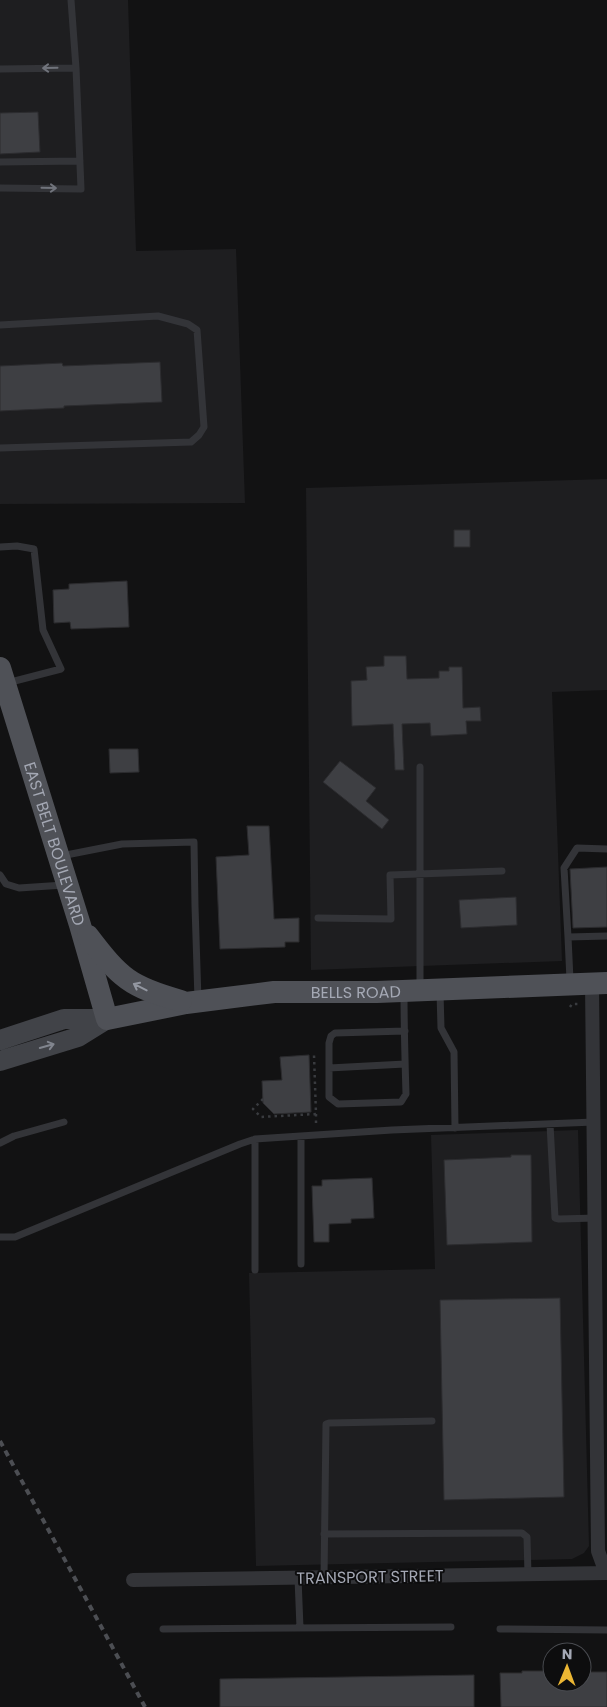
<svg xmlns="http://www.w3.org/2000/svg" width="607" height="1707" font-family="Poppins,sans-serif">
  <rect width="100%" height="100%" fill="#121213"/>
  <path fill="#1e1e20" d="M0,0H128L136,251L236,249L245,503L0,504Z
    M607,479V690L552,692L562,961L311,970L306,488Z
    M578,1130L589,1546L584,1553L572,1559L256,1566L249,1273L435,1269L431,1135Z"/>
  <path fill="#3e3f43" stroke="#2c2c2f" d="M38,112L40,152L0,154V113Z
    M160,362L162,402L64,406V408L0,411V366L62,363L63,366Z
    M454,530H470V547H454Z
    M127,581L129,627L71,629L70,622L54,623L53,590L69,589V584Z
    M384,656H406L407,679L439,678V671H449V667H462L463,708L480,707L481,721H466L467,734L431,736L430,723L402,724L404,770H395L393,724L352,726L351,681L367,680L366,667L384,666Z
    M109,749H138L139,772L110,773Z
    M340,761L376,788L366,801L389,820L382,829L323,782Z
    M247,826H269L274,919L299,918V942H285V947L220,949L216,857L249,855Z
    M607,867V927L573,928L570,869Z
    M516,897L517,925L461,928L459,900Z
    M309,1055L311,1112L274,1114L263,1103L262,1081L282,1080L280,1057Z
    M511,1155H531L532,1242L447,1245L444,1160L511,1157Z
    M372,1178L374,1218L351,1219V1223L329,1224V1242H314L312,1186H322V1180Z
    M560,1298L564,1497L444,1500L440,1300Z
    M522,1671H552V1682H582V1672H607V1707H501L500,1673H522Z
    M474,1675V1707H220V1679Z"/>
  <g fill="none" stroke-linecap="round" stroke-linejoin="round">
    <path stroke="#393b3f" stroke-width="2.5" stroke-dasharray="2.5 4" stroke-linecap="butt" d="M570,1007L572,1004H580
      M263,1099L253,1109L261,1117L316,1114L314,1055
      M316,1114V1126"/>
    <path stroke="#333438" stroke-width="7" d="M71,0L76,68
      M0,69L76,68L81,189L0,188
      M0,162L80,161
      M0,325L158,316L188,324L197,330L204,427L199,435L191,442L0,448
      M0,547L17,546L34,549L43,630L61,669L7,683
      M61,856L122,844L194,842L195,906L198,1000
      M0,875L6,884L19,888L64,885
      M318,918L391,919L390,875L502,871
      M568,937L564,868L577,848L607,849
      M570,980L568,937L607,936
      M420,987V767
      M440,992L441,1028L454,1052L455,1128
      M404,993C404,1027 405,1061 406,1094L401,1102L338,1104L329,1097V1043L331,1036L335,1033L405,1031
      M329,1068L405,1064
      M550,1124L555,1218L559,1219L596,1218
      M301,1136V1264
      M0,1143L14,1136L64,1122
      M0,1237H15L240,1144L255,1139L392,1130L594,1122
      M255,1270V1139
      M324,1534L522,1533L527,1537L528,1575
      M298,1578L300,1628
      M324,1578L326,1424L329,1423L432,1421
      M163,1629L451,1627
      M500,1629L607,1630"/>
    <path stroke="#333438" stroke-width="14" d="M592,983L598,1551L606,1573
      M133,1580L607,1573"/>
    <path stroke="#414348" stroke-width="20" d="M0,1040L64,1019H107
      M0,1061L78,1037L107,1019"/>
    <g stroke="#4f5157" stroke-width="22">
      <path id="s1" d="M0,668L80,925L107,1019L186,1003L274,992H377L607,983"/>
      <path d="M88,936C120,978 130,987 181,1001"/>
    </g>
    <path stroke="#4c4e53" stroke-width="4" stroke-dasharray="6 5" stroke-linecap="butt" d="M0,1441L145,1707"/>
  </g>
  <defs><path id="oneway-shaft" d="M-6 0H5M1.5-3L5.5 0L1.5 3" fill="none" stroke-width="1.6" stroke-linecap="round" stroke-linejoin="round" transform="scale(1.25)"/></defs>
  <g stroke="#71747c">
    <use href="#oneway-shaft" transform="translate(50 68) rotate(179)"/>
    <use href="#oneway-shaft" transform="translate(49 188) rotate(1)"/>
  </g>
  <use stroke="#9397a1" href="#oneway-shaft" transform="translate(140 987) rotate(-153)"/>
  <use stroke="#81858e" href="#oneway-shaft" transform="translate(47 1046) rotate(-16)"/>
  <g text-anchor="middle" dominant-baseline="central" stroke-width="4" stroke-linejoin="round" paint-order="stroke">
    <g font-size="16" fill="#a4a8b4" stroke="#0d0d0e">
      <text stroke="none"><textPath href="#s1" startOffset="184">EAST BELT BOULEVARD</textPath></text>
      <text stroke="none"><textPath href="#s1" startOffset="618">BELLS ROAD</textPath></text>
      <text transform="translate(370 1577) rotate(-1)">TRANSPORT STREET</text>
    </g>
  </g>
  <g transform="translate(567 1667) rotate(1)"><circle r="24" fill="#0d0d0e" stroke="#494b50"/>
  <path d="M0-4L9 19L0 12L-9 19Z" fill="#ebb633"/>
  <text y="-8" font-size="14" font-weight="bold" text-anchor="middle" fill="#a4a8b4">N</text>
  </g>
</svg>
